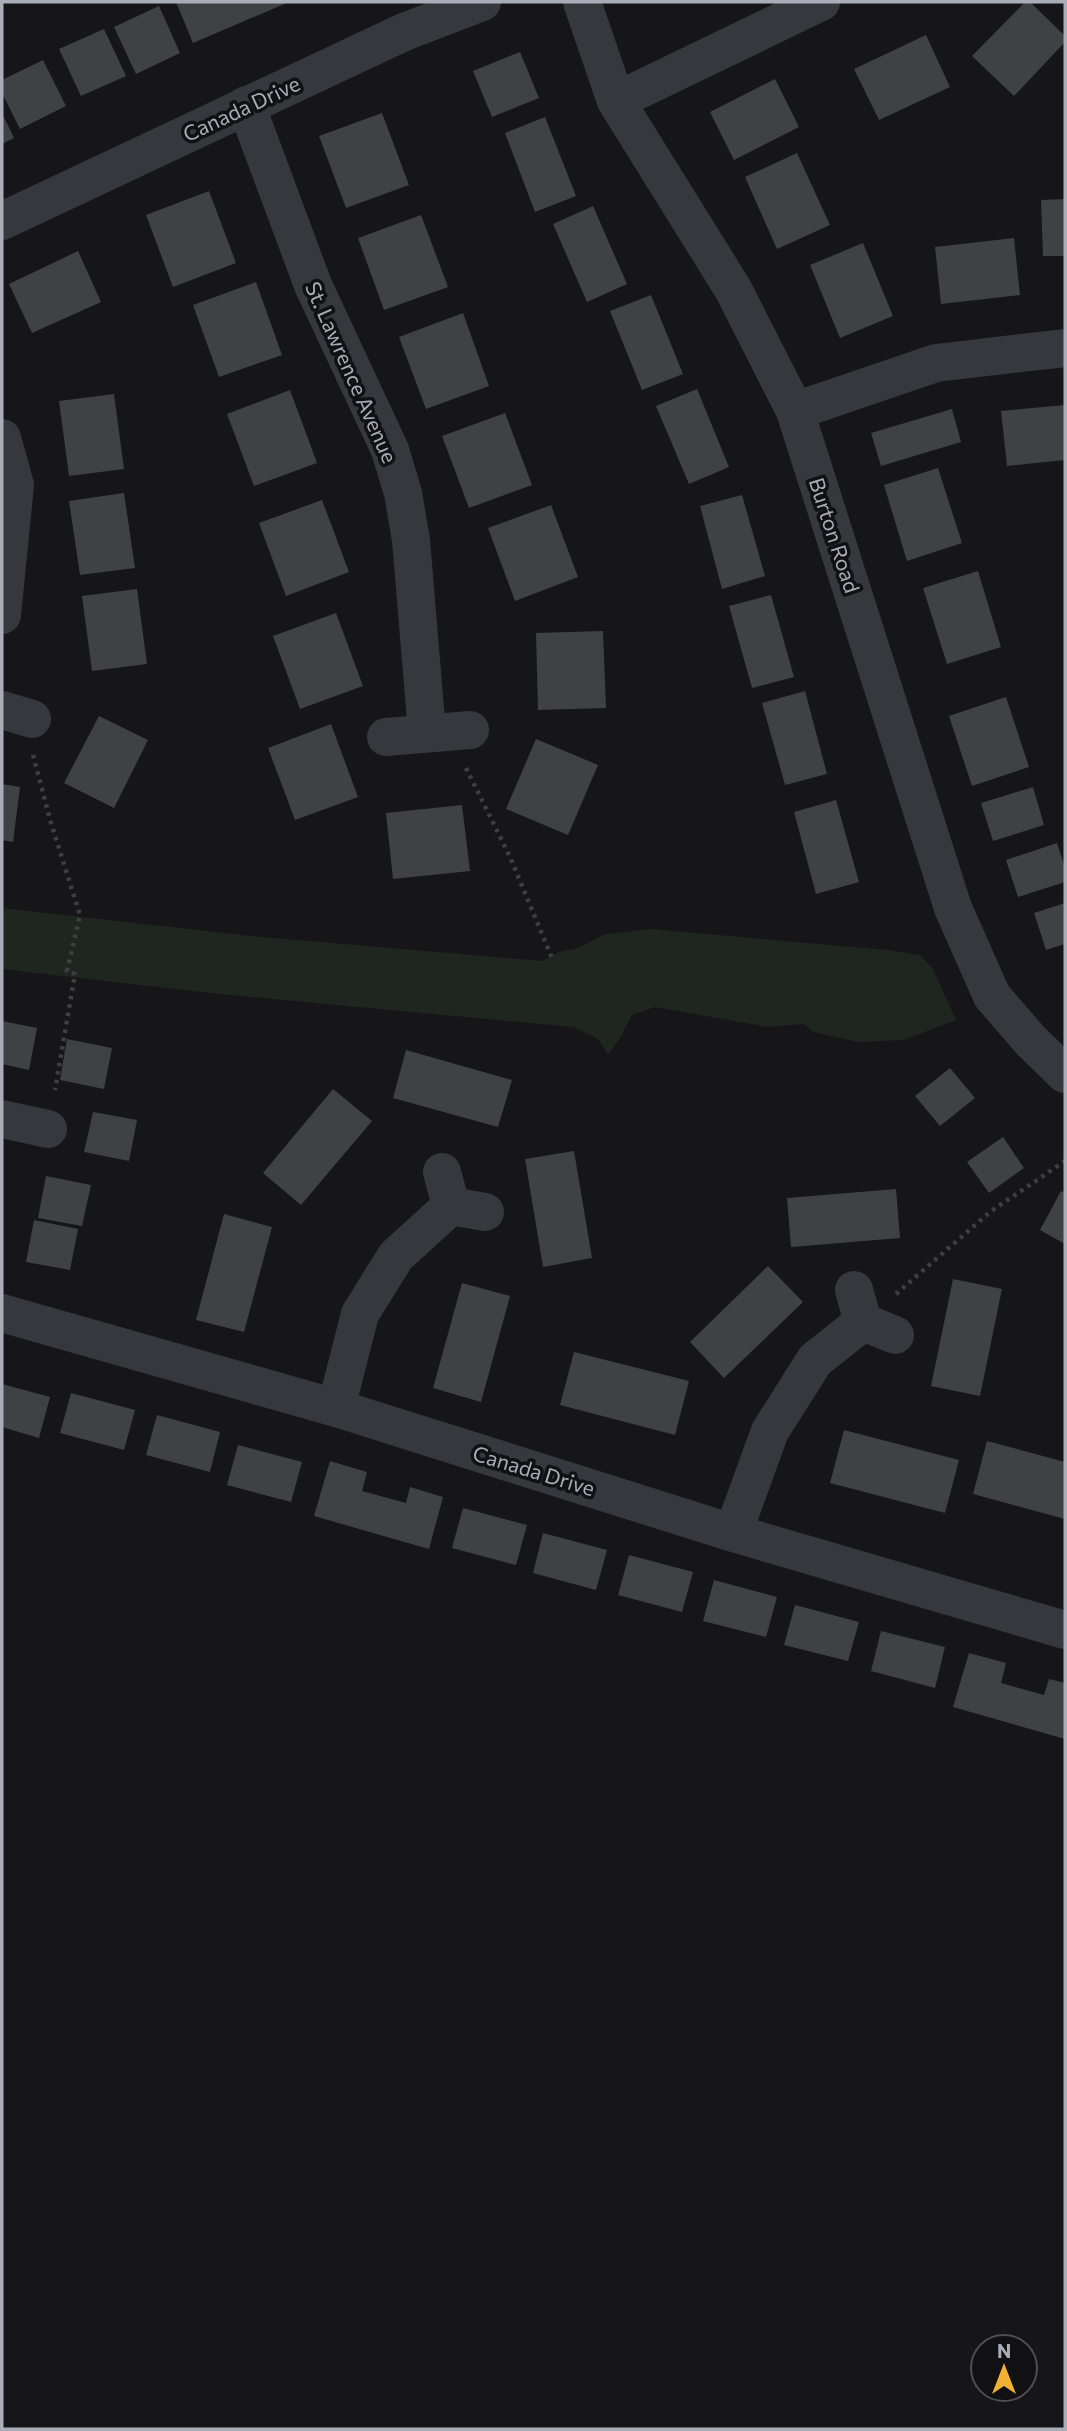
<svg xmlns="http://www.w3.org/2000/svg" width="1067" height="2431" font-family="Commissioner,sans-serif">
  <rect width="100%" height="100%" fill="#161618"/>
  <path fill="#1e261f" d="M2,908L251,936L542,961L559,952L578,948L606,934L650,929L888,950L920,955L933,969L956,1020L904,1040L858,1042L813,1032L804,1024L768,1027L655,1007L632,1015L619,1040L608,1054L597,1038L573,1027L219,994L2,969Z"/>
  <path fill="#404145" d="M176,2H289L193,43Z
    M1025,2H1030L1065,36V42L1014,96L972,56Z
    M159,6L180,53L136,74L114,27Z
    M104,29L126,76L81,96L59,49Z
    M926,35L950,87L879,120L854,69Z
    M520,52L539,98L492,117L473,71Z
    M43,60L66,106L20,129L2,93V80Z
    M775,79L799,127L734,160L710,112Z
    M2,113L14,138L2,144Z
    M382,113L409,185L346,208L319,136Z
    M545,117L576,196L535,212L505,133Z
    M797,153L830,225L777,249L745,177Z
    M209,191L236,263L173,287L146,215Z
    M1065,199V256H1043L1041,200Z
    M593,206L627,284L587,302L553,224Z
    M421,215L448,287L384,310L358,238Z
    M1014,238L1020,295L941,304L935,247Z
    M863,243L893,316L840,338L810,265Z
    M78,251L101,302L32,333L9,284Z
    M256,282L282,355L219,377L193,305Z
    M651,295L683,374L642,390L610,311Z
    M463,313L489,386L426,409L399,337Z
    M697,389L729,467L689,484L656,406Z
    M290,390L317,463L254,486L227,414Z
    M114,394L124,469L69,476L59,401Z
    M1065,405V460L1007,466L1001,411Z
    M952,409L961,442L881,466L871,433Z
    M505,413L532,485L469,508L442,436Z
    M938,468L962,543L907,561L884,485Z
    M124,493L135,568L80,575L69,501Z
    M742,495L765,576L722,589L700,506Z
    M322,500L349,572L286,596L259,523Z
    M551,505L578,577L515,601L488,528Z
    M978,571L1001,647L947,664L923,588Z
    M137,589L147,664L92,671L82,596Z
    M771,595L794,677L752,688L729,606Z
    M336,613L363,686L300,709L273,636Z
    M603,631L606,708L538,710L536,633Z
    M805,691L827,774L785,785L762,703Z
    M1006,697L1029,767L972,786L949,716Z
    M99,716L148,740L114,808L64,783Z
    M331,724L358,797L295,820L268,748Z
    M536,739L598,765L568,835L506,809Z
    M2,784L20,787L13,842L2,840Z
    M1033,787L1044,825L993,841L981,803Z
    M836,800L859,882L816,894L794,812Z
    M462,805L470,871L393,879L386,813Z
    M1057,843L1065,868V882L1018,897L1006,860Z
    M1065,903V944L1046,950L1034,913Z
    M2,1021L37,1028L29,1070L2,1064Z
    M67,1039L112,1048L104,1089L60,1080Z
    M406,1050L512,1080L498,1127L393,1098Z
    M950,1068L975,1098L940,1126L915,1096Z
    M333,1089L372,1121L301,1205L263,1173Z
    M93,1112L137,1120L129,1161L84,1152Z
    M1003,1137L1024,1168L989,1193L967,1162Z
    M574,1151L592,1258L543,1267L525,1159Z
    M46,1176L91,1185L82,1226L38,1218Z
    M896,1189L900,1238L791,1247L787,1198Z
    M1061,1191L1065,1193V1244L1040,1230Z
    M224,1214L272,1227L244,1332L196,1320Z
    M34,1220L78,1229L70,1270L26,1262Z
    M768,1266L803,1302L724,1378L690,1342Z
    M953,1279L1002,1289L980,1396L931,1386Z
    M462,1283L510,1296L481,1402L433,1388Z
    M574,1352L689,1381L675,1435L560,1405Z
    M2,1384L50,1397L39,1438L2,1427Z
    M71,1393L135,1410L124,1450L60,1433Z
    M157,1415L220,1432L210,1472L146,1455Z
    M844,1430L959,1460L945,1513L830,1483Z
    M987,1441L1065,1462V1519L973,1494Z
    M238,1445L302,1462L291,1502L227,1485Z
    M330,1461L367,1472L362,1491L406,1503L410,1487L443,1497L429,1549L314,1516Z
    M463,1508L527,1525L516,1565L452,1548Z
    M543,1533L607,1550L596,1590L533,1573Z
    M629,1555L693,1572L682,1612L618,1595Z
    M714,1580L777,1597L766,1637L703,1621Z
    M795,1605L859,1622L848,1661L784,1645Z
    M881,1631L945,1647L935,1688L871,1671Z
    M969,1653L1006,1663L1001,1683L1044,1695L1049,1679L1065,1683V1739L953,1707Z"/>
  <g fill="none" stroke-linecap="round" stroke-linejoin="round">
    <path stroke="#3d3f44" stroke-width="4.5" stroke-dasharray="3.5 5" stroke-linecap="butt" d="M33,755L51,823L80,915L67,971L75,974L55,1090
      M466,768L510,857L552,958
      M896,1294L990,1212L1065,1161"/>
    <path stroke="#37383d" stroke-width="38" d="M582,2L616,101L733,289L795,411L953,908L992,996L1031,1041L1065,1074
      M616,101L821,2
      M246,105L313,285L390,450L403,493L411,540L427,733
      M2,221L404,32L482,2
      M795,411L936,363L1065,348
      M2,438L15,485L2,615
      M2,710L32,719
      M386,737L470,730
      M2,1119L48,1129
      M442,1172L451,1206L485,1212
      M854,1290L863,1322L895,1335
      M2,1313L336,1408L733,1533L1065,1630
      M336,1408L360,1314L396,1256L451,1206
      M733,1533L770,1431L815,1360L863,1322"/>
  </g>
  <g text-anchor="middle" dominant-baseline="central" stroke-width="7" stroke-linejoin="round" paint-order="stroke">
    <g font-size="21" fill="#a8adb8" stroke="#111113">
      <text transform="translate(241 108) rotate(-25)">Canada Drive</text>
      <text transform="translate(352 372) rotate(66)">St. Lawrence Avenue</text>
      <text transform="translate(835 535) rotate(72)">Burton Road</text>
      <text transform="translate(534 1470) rotate(17)">Canada Drive</text>
    </g>
  </g>
  <rect width="1067" height="2431" fill="none" stroke="#a8adb8" stroke-width="7"/>
  <g transform="translate(1004 2368)"><circle r="33" fill="#111113" stroke="#4d4f55" stroke-width="2"/>
  <path d="M0-5L12 26L0 18L-12 26Z" fill="#f2b134"/>
  <text y="-10" font-size="19" font-weight="bold" text-anchor="middle" fill="#a8adb8">N</text>
  </g>
</svg>
